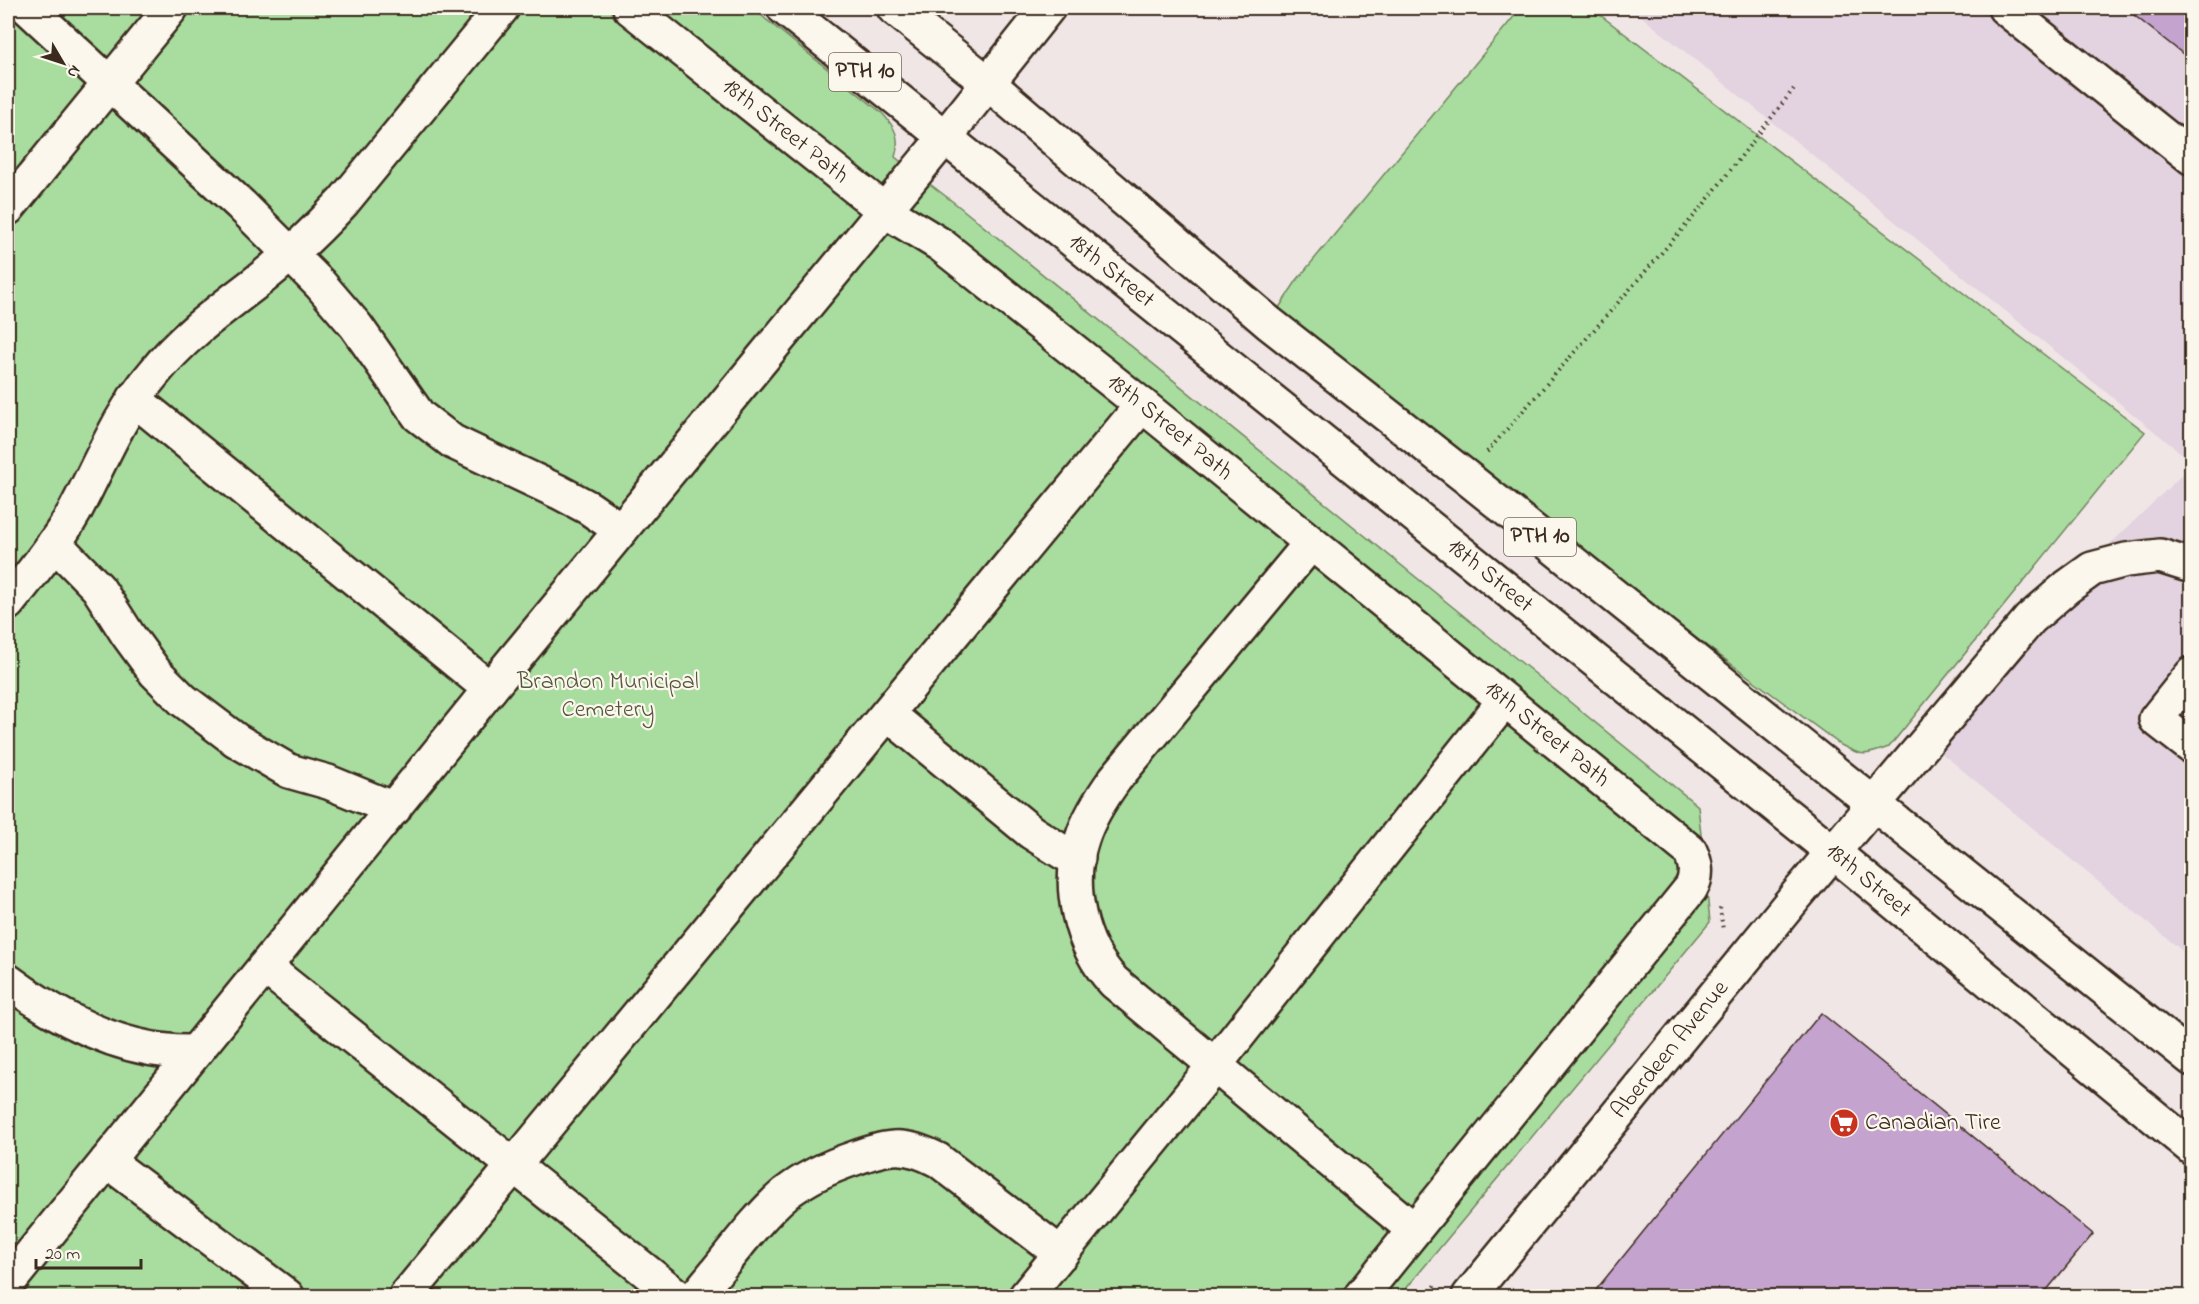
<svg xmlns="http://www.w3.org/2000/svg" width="2199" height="1304" font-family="'Indie Flower',sans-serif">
  <rect width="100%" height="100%" fill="#f0e6e6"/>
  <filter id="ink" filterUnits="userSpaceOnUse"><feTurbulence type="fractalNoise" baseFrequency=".0167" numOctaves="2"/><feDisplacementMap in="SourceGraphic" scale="12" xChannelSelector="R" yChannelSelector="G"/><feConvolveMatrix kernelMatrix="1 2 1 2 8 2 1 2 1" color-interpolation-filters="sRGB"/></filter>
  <g filter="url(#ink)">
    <path fill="#e3d2df" d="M1631,8H2191V461Z
      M2191,466V958L1916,732Z"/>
    <path fill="#a8dd9f" stroke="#72845e" stroke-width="1.5" d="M8,8H752L882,113C895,127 901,138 895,157L961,208L1698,806L1710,922L1400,1296H8Z
      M1521,8H1591L2145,432L1889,747C1865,756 1863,757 1841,745L1269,323L1297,280Z"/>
    <path fill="#c4a4cf" stroke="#3b2a1e" stroke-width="1.5" d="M2125,8H2192V61Z
      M1821,1013L2093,1234L2042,1296H1591Z"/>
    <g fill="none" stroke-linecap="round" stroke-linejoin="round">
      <g stroke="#3b2a1e" stroke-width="38">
        <g id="minor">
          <path d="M28,8L241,205L320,284L356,326L419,416L453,442L559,492L589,508L621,530"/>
          <path id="s1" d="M630,8L884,210L941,245L1142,405L1690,851C1696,864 1698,875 1691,888L1361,1296"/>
          <path d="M2005,8L2192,158"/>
          <path d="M8,208L171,8"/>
          <path d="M134,399L490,689"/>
          <path d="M54,543L98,588L128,635L155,672L183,700L236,740L289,771L328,782L394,809"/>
          <path d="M1311,543L1115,779C1102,797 1089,817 1082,839C1066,886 1080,946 1114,982L1414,1230"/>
          <path d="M8,603C32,573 56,544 75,511C100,464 119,414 154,373C185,334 225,307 263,277C292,254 318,229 343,202L502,8"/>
          <path d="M2192,674L2156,719L2192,747"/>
          <path d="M888,714L1031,832L1064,853L1078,858"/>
          <path d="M265,967L677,1296"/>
          <path d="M8,981C62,1021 126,1054 195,1052"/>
          <path d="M107,1161L287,1296"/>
          <path d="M8,1283L490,689L945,137L1048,8"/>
          <path d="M406,1296L1142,405"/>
          <path d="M696,1296C723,1265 755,1219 786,1193C807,1177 831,1166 855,1158C890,1145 905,1143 938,1160L1061,1254"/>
          <path d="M1026,1296L1214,1066L1504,701"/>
          <path id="s2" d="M1469,1296L1796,896L2030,619L2067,587L2092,569L2126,560L2160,556L2192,566"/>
        </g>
      </g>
      <g stroke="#3b2a1e" stroke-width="38">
        <g id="major">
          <path id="s3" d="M784,8L1833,852L2192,1148"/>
          <path d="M894,8L988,83L1269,323L1466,477L2192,1059"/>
        </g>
      </g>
      <path stroke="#3b2a1e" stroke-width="4" stroke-dasharray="1.5 4.5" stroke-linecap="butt" d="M1487,452L1701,208L1796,86
        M1720,908L1723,930
        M1426,1296L1435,1285"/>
      <use href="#minor" stroke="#fbf7ec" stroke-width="33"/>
      <use href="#major" stroke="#fbf7ec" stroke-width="33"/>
    </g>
  </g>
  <defs>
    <g id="supermarket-disc" transform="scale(1.5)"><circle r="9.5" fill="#c8321e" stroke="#fbf7ec"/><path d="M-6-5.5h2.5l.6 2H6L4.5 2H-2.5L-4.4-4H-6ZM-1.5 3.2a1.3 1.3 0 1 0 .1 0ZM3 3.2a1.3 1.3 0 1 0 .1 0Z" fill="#fff"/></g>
  </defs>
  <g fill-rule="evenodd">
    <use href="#supermarket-disc" x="1844" y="1123"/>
  </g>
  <g text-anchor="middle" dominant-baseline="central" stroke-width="4.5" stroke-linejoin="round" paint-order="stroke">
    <g fill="#fbf7ec" stroke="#75685c" stroke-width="1.5">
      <rect x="829" y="53" width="72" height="38" rx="4.5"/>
      <rect x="1504" y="518" width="72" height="38" rx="4.5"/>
    </g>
    <g font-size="22" font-weight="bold" fill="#3b2a1e">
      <text x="865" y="72">PTH 10</text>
      <text x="1540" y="537">PTH 10</text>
    </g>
    <g font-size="24" fill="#3b2a1e" stroke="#fbf7ec">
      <text stroke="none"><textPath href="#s1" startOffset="198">18th Street Path</textPath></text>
      <text stroke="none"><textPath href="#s3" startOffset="420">18th Street</textPath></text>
      <text stroke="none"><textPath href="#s1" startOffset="684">18th Street Path</textPath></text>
      <text stroke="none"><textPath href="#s3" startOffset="906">18th Street</textPath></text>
      <text stroke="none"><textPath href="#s1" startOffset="1170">18th Street Path</textPath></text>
      <text stroke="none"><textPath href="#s3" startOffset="1392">18th Street</textPath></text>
      <text stroke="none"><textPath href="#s2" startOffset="318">Aberdeen Avenue</textPath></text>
    </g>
    <g font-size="24" fill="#56573e" stroke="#fbf7ec">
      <text x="608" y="682">Brandon Municipal<tspan x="608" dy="28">Cemetery</tspan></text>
    </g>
    <g font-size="24" fill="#3b2a1e" stroke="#fbf7ec" text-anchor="start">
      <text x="1865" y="1123">Canadian Tire</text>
    </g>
  </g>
  <rect width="2199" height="1304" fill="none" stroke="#fbf7ec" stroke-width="30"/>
  <rect x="15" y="15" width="2169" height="1274" fill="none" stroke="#3b2a1e" stroke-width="2" filter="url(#ink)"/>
  <g transform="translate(63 63) rotate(129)" stroke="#fbf7ec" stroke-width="4.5" paint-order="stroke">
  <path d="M0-4.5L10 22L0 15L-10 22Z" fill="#3b2a1e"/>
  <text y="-9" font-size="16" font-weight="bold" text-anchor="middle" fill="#3b2a1e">N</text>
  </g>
  <path d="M36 1259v9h105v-9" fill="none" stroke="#3b2a1e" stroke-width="3"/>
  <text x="45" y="1259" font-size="18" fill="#3b2a1e" stroke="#fbf7ec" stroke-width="4.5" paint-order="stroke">20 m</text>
</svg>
